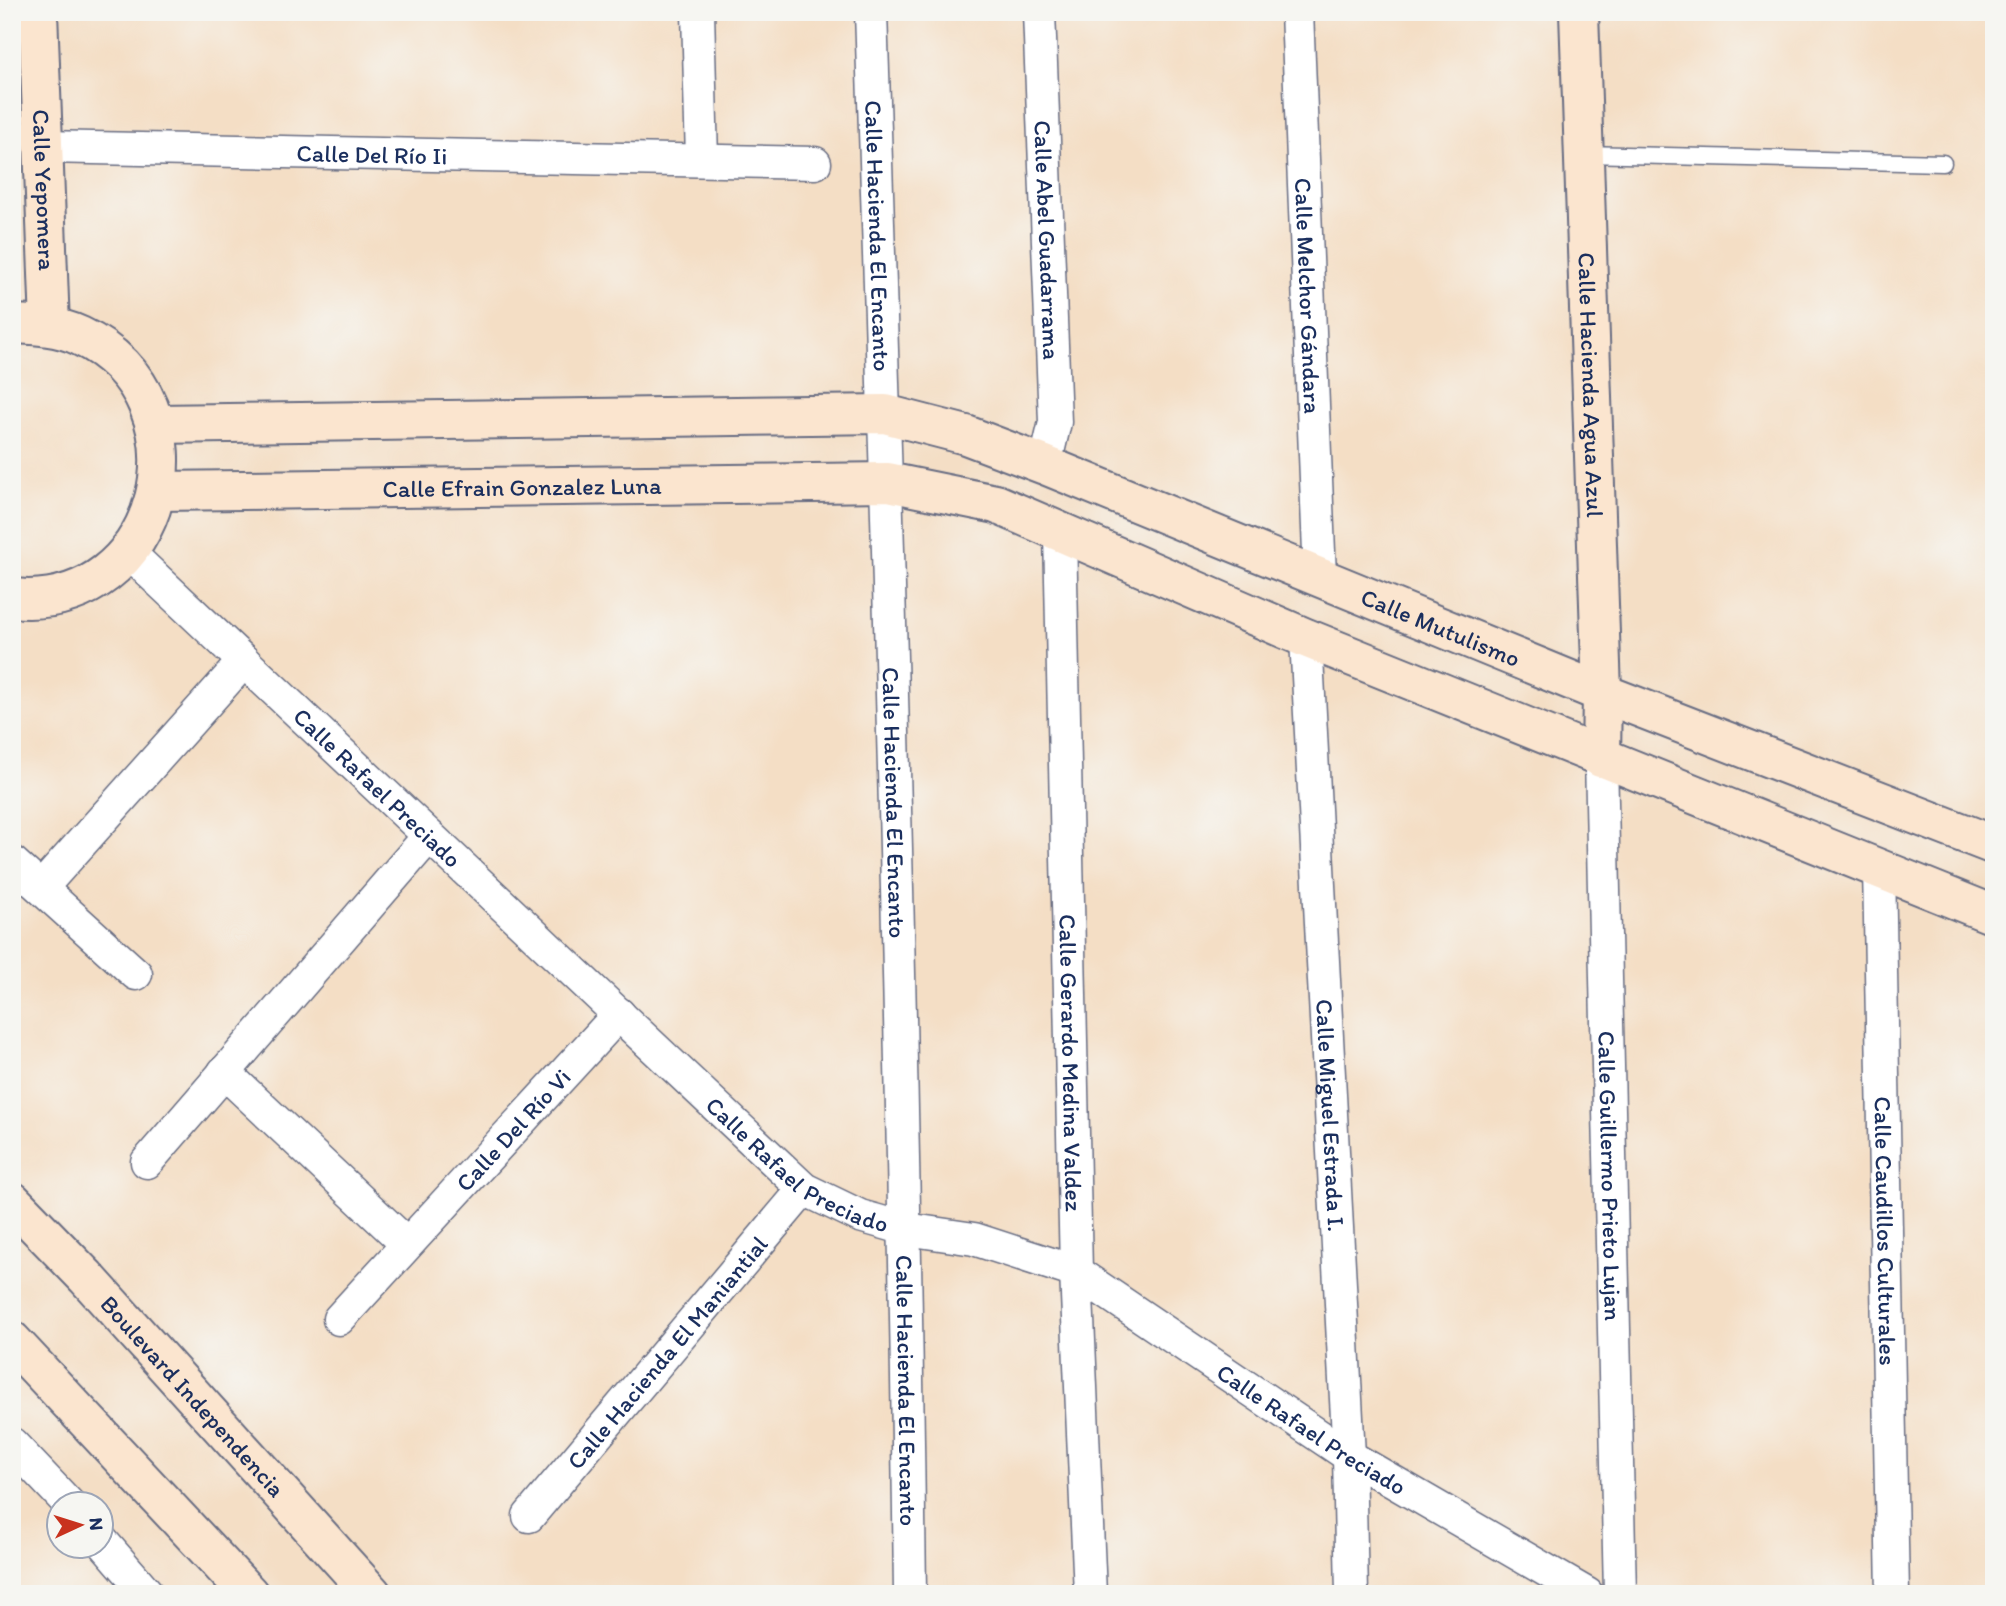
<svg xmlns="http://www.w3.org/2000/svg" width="2006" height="1606" font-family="Itim,sans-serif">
  <rect width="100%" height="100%" fill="#f6f6f2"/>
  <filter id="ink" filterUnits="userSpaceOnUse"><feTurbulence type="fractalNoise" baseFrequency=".0143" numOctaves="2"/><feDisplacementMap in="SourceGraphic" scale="14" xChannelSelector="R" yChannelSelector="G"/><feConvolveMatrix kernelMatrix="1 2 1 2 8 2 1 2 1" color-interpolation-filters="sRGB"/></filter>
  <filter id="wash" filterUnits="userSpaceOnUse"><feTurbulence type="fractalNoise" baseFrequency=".00686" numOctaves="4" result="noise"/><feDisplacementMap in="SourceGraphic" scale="28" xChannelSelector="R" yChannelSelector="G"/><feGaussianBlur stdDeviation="1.57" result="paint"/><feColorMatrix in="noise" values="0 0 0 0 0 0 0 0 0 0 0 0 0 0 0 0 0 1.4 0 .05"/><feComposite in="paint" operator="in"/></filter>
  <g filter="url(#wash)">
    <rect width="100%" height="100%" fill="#f4dec5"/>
  </g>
  <g filter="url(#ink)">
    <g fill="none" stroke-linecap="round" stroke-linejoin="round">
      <g stroke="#676c82" stroke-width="19">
        <path id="lane" d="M1584,154L1943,163"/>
      </g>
      <g stroke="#676c82" stroke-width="35">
        <g id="street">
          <path d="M698,12L702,160"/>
          <path id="s1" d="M871,12C889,539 904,1066 910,1594"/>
          <path id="s2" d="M1039,12L1055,422L1045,465"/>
          <path id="s3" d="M1297,12L1320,577"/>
          <path id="s4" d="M43,147L815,163"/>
          <path id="s5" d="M1060,533L1076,1272L1090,1594"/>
          <path id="s6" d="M128,552L804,1189L860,1216L906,1229L974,1239L1076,1272L1349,1456L1587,1594"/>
          <path id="s7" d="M1306,638L1349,1456L1352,1594"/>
          <path id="s8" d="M1601,758L1620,1594"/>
          <path d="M12,862L136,974"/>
          <path id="s9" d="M1879,867L1893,1594"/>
          <path d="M42,887L244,661"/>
          <path d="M224,1072L407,1244"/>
          <path d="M147,1162L429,836"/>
          <path id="s10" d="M339,1319L619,1014"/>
          <path d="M12,1444L69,1504"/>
          <path id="s11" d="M529,1516L804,1189"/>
          <path d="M102,1541L148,1594"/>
        </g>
      </g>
      <g stroke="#676c82" stroke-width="42">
        <g id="secondary">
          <path id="s12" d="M38,12L50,326"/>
          <path id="s13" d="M1579,12L1602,693L1601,758"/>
          <path d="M12,324C35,325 59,326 80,336C217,401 164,614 12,598"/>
          <path id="s14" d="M156,424L885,414L966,435L1045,465L1602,693L1994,845"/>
          <path id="s15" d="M158,491L888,482L996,504L1306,638L1994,915"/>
          <path id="s16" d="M12,1201L86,1277L372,1594"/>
          <path d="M12,1341L249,1594"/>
        </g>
      </g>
      <use href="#lane" stroke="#fff" stroke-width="16"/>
      <use href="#street" stroke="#fff" stroke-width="32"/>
      <use href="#secondary" stroke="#fbe5cf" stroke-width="38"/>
    </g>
  </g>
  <g text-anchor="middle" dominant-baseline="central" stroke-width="7" stroke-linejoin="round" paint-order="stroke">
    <g font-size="24" fill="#1b2f5e" stroke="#f6f6f2">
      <text stroke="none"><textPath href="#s4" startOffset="329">Calle Del Río Ii</textPath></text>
      <text stroke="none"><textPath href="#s12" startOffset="178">Calle Yepomera</textPath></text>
      <text stroke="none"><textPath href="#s1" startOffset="224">Calle Hacienda El Encanto</textPath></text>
      <text stroke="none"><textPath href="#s2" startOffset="228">Calle Abel Guadarrama</textPath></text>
      <text stroke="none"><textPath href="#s3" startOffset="284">Calle Melchor Gándara</textPath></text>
      <text stroke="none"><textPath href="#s13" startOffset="373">Calle Hacienda Agua Azul</textPath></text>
      <text stroke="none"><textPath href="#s15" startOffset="364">Calle Efrain Gonzalez Luna</textPath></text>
      <text stroke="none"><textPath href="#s14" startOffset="1325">Calle Mutulismo</textPath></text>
      <text stroke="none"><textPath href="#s6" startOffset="343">Calle Rafael Preciado</textPath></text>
      <text stroke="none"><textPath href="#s1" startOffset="791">Calle Hacienda El Encanto</textPath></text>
      <text stroke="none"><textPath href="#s5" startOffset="530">Calle Gerardo Medina Valdez</textPath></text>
      <text stroke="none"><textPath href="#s7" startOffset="478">Calle Miguel Estrada I.</textPath></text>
      <text stroke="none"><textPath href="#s10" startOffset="257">Calle Del Río Vi</textPath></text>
      <text stroke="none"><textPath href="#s6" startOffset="910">Calle Rafael Preciado</textPath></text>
      <text stroke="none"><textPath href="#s8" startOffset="418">Calle Guillermo Prieto Lujan</textPath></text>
      <text stroke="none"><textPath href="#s9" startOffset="364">Calle Caudillos Culturales</textPath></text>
      <text stroke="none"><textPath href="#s11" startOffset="214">Calle Hacienda El Maniantial</textPath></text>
      <text stroke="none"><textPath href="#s1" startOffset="1379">Calle Hacienda El Encanto</textPath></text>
      <text stroke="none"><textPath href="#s16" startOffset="266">Boulevard Independencia</textPath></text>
      <text stroke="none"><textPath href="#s6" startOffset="1498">Calle Rafael Preciado</textPath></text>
    </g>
  </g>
  <rect width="2006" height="1606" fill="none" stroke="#f6f6f2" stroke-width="42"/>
  <g transform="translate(80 1525) rotate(86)"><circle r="33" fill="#f6f6f2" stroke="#9ea6b7" stroke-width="2"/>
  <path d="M0-5L12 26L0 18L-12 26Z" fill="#c8321e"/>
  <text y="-10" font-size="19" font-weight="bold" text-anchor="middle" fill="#1b2f5e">N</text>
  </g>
</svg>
